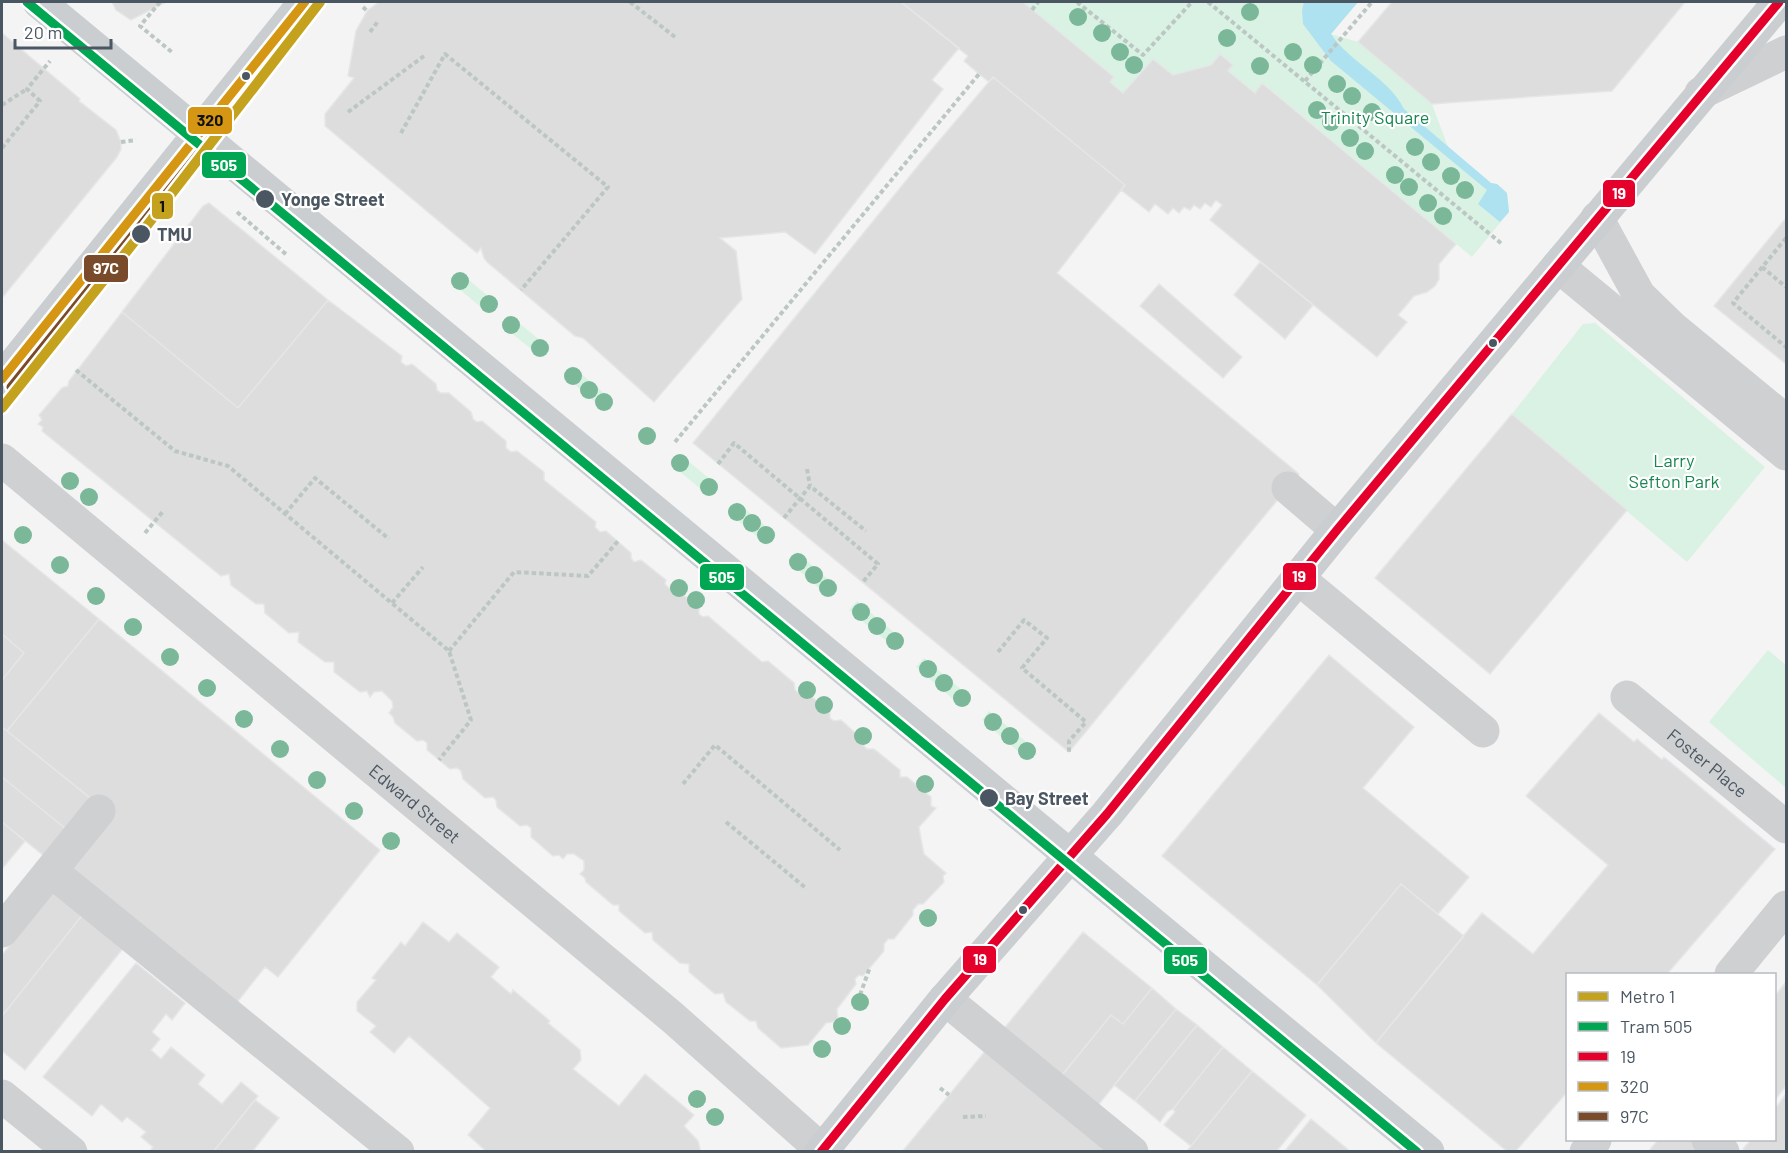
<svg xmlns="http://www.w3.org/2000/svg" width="1788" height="1153" font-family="Barlow,sans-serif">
  <rect width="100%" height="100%" fill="#f4f4f4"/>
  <path fill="#d9f2e3" d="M1023,2H1358L1331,34L1358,42L1432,104L1448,147L1491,183L1497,184L1507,193L1509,212L1472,257L1263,83L1255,93L1228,71L1233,65L1220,54L1211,65L1173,75L1153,59L1123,93L1110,82L1114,77Z
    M462,274L496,303L488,313L453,284Z
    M513,318L547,346L540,356L505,328Z
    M1595,323L1765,467L1687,562L1512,414L1583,324Z
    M572,366L612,400L604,410L564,375Z
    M682,456L716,484L708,495L673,466Z
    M737,502L776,535L767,545L728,512Z
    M797,552L836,586L828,596L788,561Z
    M857,601L903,640L896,649L849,610Z
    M1768,650L1785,664L1786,663V788L1709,722Z
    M924,658L970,697L962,707L916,667Z
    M989,711L1036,750L1028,760L982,720Z"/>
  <path fill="#aee2f0" d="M1304,2H1358L1331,34C1350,63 1389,78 1404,109L1491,183L1497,184L1507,193L1509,212L1500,222L1478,204L1487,190L1331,61L1303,24L1302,10Z"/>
  <path fill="#ddddde" stroke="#e5e6e7" stroke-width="1.5" d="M112,2H166L131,20L116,10Z
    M379,2H901L959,48L932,80L943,89L815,254L785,232L720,238L736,251L742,299L654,402L583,338L575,336L487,262L484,258L481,248L477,253L325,126V114L354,78L348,76L356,31L367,11Z
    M901,2H1023L1114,77L1110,82L1123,93L1153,59L1173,75L1211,65L1220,54L1233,65L1228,71L1255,93L1262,83L1456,244L1439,264V279L1435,286L1427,292L1414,296L1398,315L1407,322L1377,357L1210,220L1222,205L1216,200L1211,207L1205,203L1200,209L1194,205L1190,210L1184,207L1179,213L1173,208L1168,214L1155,204L1149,212L1121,190L1125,185L993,77L989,82L979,74L964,61L968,56Z
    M1392,2H1685L1612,91L1432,104L1358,42Z
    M2,33L80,99L79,101L116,130L121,142V149L117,157L2,298Z
    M993,77L1125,185L1057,273L1299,474L1069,752L693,443L922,161Z
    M209,203L328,300L238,408L122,312L203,206Z
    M1786,218V364L1714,306Z
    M1260,262L1313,305L1285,339L1234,295Z
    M1159,284L1242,357L1223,378L1140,306Z
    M328,300L402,356L401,362L406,366L412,364L436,384L437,390L441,393H449L471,412L473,419L477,422L482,421L506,441V448L511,452L517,451L544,472V480L596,522L595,527L600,532L606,531L631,553V558L634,562L641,560L666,580L665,584L669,588H675L699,608V614L703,617L708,616L762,662L768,661L794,683L795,690L800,694L806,692L830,712V718L834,721L841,720L864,741V746L867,749H874L900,770V777H907L931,797V806L936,808L919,827L921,839L924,854L946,873L943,876L944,882L923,904H918L913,910V915L894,939H888L884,944V951L863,976L859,975L855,979L856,984L837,1009L838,1021L826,1023L808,1045L781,1048L758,1028L756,1021H750L726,1002L723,993L715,994L689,972V964L680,963L653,940L652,932L645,933L619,911V905H613L586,882L585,878L580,874L584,870V861L574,854H567L563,859L559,855L553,856L531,837V828L527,825L520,826L497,807L496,800L493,797L485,798L463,779L461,771L457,768L450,769L427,750V743L423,740L417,741L395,723L393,717L389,713L393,707L392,701L382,691L374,692L370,697L367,691L360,692L334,672V662H325L298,642L299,632L289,633L265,613L264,604H256L231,585L229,574L221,576L42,431L43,427L38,424L42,420L39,415L62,388L68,386L69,381L122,312L238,408Z
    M1512,414L1627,510L1490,674L1375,578Z
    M2,540L99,619L7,731L2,727V680L24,653L2,634Z
    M99,619L380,850L278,977L265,967L235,1005L64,868L109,813L7,731Z
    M2,634L24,653L2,680Z
    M1329,655L1414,727L1363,788L1469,877L1438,914L1401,884L1317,985L1162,856Z
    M1599,713L1634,742L1637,739L1662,760L1664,757L1775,849L1667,974H1568V1091L1515,1152H1508L1376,1043L1482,913L1533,954L1608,865L1526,796Z
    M2,727L95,802L71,833L2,777Z
    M2,777L71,833L49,860L2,822Z
    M2,822L25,841L2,869Z
    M1401,884L1464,936L1376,1043L1317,985Z
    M54,889L84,913L2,1016V955Z
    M84,913L125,946L25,1070L2,1051V1016Z
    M423,922L449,942L457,933L499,967L491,977L511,994L513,990L550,1021L548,1023L580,1050L581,1060L573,1069L619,1106L645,1074L694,1115L684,1126L698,1141L701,1152H487L468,1135L490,1108L409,1036L394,1053L370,1032L376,1026L357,1011V1002L376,980L372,978L401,942L405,946Z
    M1083,932L1152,988L1123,1024L1111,1015L1056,1083L998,1036Z
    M136,963L185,1003L172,1020L166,1014L152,1032L160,1039L151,1050L161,1059L171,1047L205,1075L198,1084L222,1104L241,1082L258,1096L213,1152H149L153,1147L141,1137L146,1132L127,1117L122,1122L101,1104L92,1116L43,1077Z
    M1786,982V1086L1774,1101V997Z
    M1152,988L1176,1009L1095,1109L1058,1080L1111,1015L1123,1024Z
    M1176,1009L1197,1025L1135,1101L1114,1085Z
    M1197,1025L1223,1047L1173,1109L1167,1112L1160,1122L1135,1101Z
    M991,1044L1120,1152H902Z
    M1223,1047L1252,1071L1191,1146L1164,1125L1175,1112L1173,1109Z
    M1252,1071L1306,1115L1276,1152H1186Z
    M1786,1094V1152H1746L1743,1149L1751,1140H1774V1110Z
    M255,1100L279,1118L252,1152H213Z
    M1311,1119L1351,1152H1284Z
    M1658,1140H1697L1712,1152H1648Z"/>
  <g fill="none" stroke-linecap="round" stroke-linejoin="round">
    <path stroke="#bcc7c4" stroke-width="4" stroke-dasharray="4.5 3" stroke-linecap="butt" d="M160,2L140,26L173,53
      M630,2L675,37
      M1077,2L1143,55L1192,2
      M1208,2L1502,244
      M363,7L367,11
      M1032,10L1038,2
      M370,32L379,20
      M1305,81L1372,2
      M2,105L27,89
      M348,112L424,56
      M401,133L445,54L608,187L521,290
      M121,142L136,140
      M2,148L40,101L27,89L50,61
      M237,212L288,256
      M1786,238L1733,303L1786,347
      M1762,267L1786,287
      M76,370L175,451L228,466L449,651L471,720L439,760
      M675,442L979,74
      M718,464L734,443L878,564L862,583
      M807,469L810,486
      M285,514L315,478L389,539
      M784,518L810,486L866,531
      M145,533L164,510
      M392,603L423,567
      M449,651L514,572L588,576L618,541
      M998,652L1024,620L1047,638L1022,668L1086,722L1069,741V752
      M683,784L715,745L840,850
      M726,822L807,889
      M855,1009L870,967
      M940,1088L949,1095
      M963,1117L986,1116"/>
    <g stroke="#ced0d2" stroke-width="33">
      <path d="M1701,93L1786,52"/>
      <path d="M1597,218L1639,295L1673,328L1786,421"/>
      <path d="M1558,266L1786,454"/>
      <path id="s1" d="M2,460L672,1017L824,1152"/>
      <path d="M1288,488L1337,530"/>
      <path d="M1298,578L1483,731"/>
      <path id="s2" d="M1627,697L1786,827"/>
      <path d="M51,871L398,1152"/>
      <path d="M2,931L99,811"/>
      <path d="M1731,974L1786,907"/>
      <path d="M945,999L1132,1152"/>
      <path d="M2,1096L71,1152"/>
      <path d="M1708,1140L1723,1152"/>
      <path d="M1586,1152L1595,1140"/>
    </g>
    <path stroke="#caced1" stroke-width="33" d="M39,2L1428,1152
      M2,379L305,2
      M821,1152L945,999L1107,814L1337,530L1779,2"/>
    <g stroke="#fff" stroke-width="14">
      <path id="bus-1" d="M821,1152L945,999L1107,814L1337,530L1779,2"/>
    </g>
    <g stroke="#fff" stroke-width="14">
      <path id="bus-2" d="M2,379L305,2"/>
    </g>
    <g stroke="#fff" stroke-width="14">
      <path id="bus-3" d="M11,387L314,10"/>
    </g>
    <use href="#bus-1" stroke="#e4002b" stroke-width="9"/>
    <use href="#bus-2" stroke="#d49613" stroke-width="9"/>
    <use href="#bus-3" stroke="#7a4b2a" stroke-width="9"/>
    <g stroke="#fff" stroke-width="14">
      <path id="tram-1" d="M27,2L1417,1152"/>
    </g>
    <use href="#tram-1" stroke="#00a651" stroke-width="9"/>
    <g stroke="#fff" stroke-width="15">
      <path id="metro-1" d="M2,408L135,241L320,2"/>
    </g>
    <use href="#metro-1" stroke="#c4a21d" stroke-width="10"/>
  </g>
  <g fill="#7ab899">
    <circle cx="1250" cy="12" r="9"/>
    <circle cx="1078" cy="17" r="9"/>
    <circle cx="1102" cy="33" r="9"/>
    <circle cx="1227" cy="38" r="9"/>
    <circle cx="1120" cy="52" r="9"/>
    <circle cx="1293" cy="52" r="9"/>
    <circle cx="1134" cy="65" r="9"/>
    <circle cx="1313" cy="65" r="9"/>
    <circle cx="1260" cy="66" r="9"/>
    <circle cx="1337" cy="84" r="9"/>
    <circle cx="1352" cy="96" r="9"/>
    <circle cx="1317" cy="110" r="9"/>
    <circle cx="1372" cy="112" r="9"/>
    <circle cx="1331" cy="122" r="9"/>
    <circle cx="1350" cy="138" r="9"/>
    <circle cx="1415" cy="147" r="9"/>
    <circle cx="1365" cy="151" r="9"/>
    <circle cx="1431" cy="162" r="9"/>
    <circle cx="1395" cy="175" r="9"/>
    <circle cx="1451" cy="176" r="9"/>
    <circle cx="1409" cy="187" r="9"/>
    <circle cx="1465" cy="190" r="9"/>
    <circle cx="1428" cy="203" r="9"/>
    <circle cx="1443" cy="216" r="9"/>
    <circle cx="460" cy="281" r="9"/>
    <circle cx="489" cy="304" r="9"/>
    <circle cx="511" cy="325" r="9"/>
    <circle cx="540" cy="348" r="9"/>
    <circle cx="573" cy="376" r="9"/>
    <circle cx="589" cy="390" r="9"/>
    <circle cx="604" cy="402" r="9"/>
    <circle cx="647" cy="436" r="9"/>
    <circle cx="680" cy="463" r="9"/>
    <circle cx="70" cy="481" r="9"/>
    <circle cx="709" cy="487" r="9"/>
    <circle cx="89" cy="497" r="9"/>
    <circle cx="737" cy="512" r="9"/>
    <circle cx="752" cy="523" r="9"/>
    <circle cx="23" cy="535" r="9"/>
    <circle cx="766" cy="535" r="9"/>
    <circle cx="798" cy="562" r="9"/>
    <circle cx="60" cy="565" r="9"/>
    <circle cx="814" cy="575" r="9"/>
    <circle cx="679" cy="588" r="9"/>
    <circle cx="828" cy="588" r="9"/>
    <circle cx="96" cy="596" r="9"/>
    <circle cx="696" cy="600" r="9"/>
    <circle cx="861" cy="612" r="9"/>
    <circle cx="877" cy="626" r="9"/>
    <circle cx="133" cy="627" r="9"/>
    <circle cx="895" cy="641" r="9"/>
    <circle cx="170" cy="657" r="9"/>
    <circle cx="928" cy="669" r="9"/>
    <circle cx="944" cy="683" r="9"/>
    <circle cx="207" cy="688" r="9"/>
    <circle cx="807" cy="690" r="9"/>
    <circle cx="962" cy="698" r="9"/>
    <circle cx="824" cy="705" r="9"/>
    <circle cx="244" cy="719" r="9"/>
    <circle cx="993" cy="722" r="9"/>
    <circle cx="863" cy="736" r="9"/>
    <circle cx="1010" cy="736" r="9"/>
    <circle cx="280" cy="749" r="9"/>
    <circle cx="1027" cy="751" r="9"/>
    <circle cx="317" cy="780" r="9"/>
    <circle cx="925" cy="784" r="9"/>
    <circle cx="354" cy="811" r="9"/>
    <circle cx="391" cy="841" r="9"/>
    <circle cx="928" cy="918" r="9"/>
    <circle cx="860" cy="1002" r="9"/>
    <circle cx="842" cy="1026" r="9"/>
    <circle cx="822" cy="1049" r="9"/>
    <circle cx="697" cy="1099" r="9"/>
    <circle cx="715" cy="1117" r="9"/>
  </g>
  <g fill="#4a5661" stroke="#fff" stroke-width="2">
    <circle cx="246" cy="76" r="5"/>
    <circle cx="265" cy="199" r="10"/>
    <circle cx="141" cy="234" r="10"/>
    <circle cx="1493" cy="343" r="5"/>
    <circle cx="989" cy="798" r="10"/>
    <circle cx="1023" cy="910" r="5"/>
  </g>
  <g text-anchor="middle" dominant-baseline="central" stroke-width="4.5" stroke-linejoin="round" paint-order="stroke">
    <g font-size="18" fill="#17864f" stroke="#fff">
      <text x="1375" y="117">Trinity Square</text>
      <text x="1674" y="460">Larry<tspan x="1674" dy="21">Sefton Park</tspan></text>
    </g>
    <g font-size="18" font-weight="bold" fill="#4a5661" stroke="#fff" text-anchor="start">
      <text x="281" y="199">Yonge Street</text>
      <text x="157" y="234">TMU</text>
      <text x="1005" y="798">Bay Street</text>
    </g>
    <g font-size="18" fill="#4a5661" stroke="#fff">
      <text stroke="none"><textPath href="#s2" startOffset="104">Foster Place</textPath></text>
      <text stroke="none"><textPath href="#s1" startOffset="537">Edward Street</textPath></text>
    </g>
  </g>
  <g stroke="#fff" stroke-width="2">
    <rect x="187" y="106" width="46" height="29" rx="6" fill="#d49613"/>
    <rect x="201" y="151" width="46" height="28" rx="6" fill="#00a651"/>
    <rect x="1602" y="179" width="34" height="29" rx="6" fill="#e4002b"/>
    <rect x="151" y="192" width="23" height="28" rx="6" fill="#c4a21d"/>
    <rect x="83" y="254" width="46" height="29" rx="6" fill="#7a4b2a"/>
    <rect x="1282" y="562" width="35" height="29" rx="6" fill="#e4002b"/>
    <rect x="699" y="563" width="46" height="28" rx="6" fill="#00a651"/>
    <rect x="962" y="945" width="35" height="29" rx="6" fill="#e4002b"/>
    <rect x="1163" y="946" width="45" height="29" rx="6" fill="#00a651"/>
  </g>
  <g font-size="16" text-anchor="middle" font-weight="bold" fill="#fff">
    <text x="224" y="171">505</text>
    <text x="1619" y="199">19</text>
    <text x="106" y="274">97C</text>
    <text x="1299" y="582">19</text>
    <text x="722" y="583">505</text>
    <text x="980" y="965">19</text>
    <text x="1185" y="966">505</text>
  </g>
  <g font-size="16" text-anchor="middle" font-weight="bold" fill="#111">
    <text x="210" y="126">320</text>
    <text x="162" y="212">1</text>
  </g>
  <rect width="1788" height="1153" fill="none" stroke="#4a5661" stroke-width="6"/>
  <rect x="1566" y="973" width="210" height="168" fill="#ffffff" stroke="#b7bbc0" stroke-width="1.5"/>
  <rect x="1578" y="992" width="30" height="9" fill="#c4a21d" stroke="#b7bbc0" stroke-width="1.5"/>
  <text x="1620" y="1003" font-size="18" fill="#4a5661">Metro 1</text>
  <rect x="1578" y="1022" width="30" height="9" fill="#00a651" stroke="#b7bbc0" stroke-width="1.5"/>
  <text x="1620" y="1033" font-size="18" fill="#4a5661">Tram 505</text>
  <rect x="1578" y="1052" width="30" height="9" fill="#e4002b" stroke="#b7bbc0" stroke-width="1.5"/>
  <text x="1620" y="1063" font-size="18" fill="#4a5661">19</text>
  <rect x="1578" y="1082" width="30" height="9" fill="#d49613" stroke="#b7bbc0" stroke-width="1.5"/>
  <text x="1620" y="1093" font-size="18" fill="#4a5661">320</text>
  <rect x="1578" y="1112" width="30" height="9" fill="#7a4b2a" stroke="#b7bbc0" stroke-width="1.5"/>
  <text x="1620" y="1123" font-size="18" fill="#4a5661">97C</text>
  <path d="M15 39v9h96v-9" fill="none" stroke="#4a5661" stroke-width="3"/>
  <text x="24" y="39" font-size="18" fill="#4a5661" stroke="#ffffff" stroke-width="4.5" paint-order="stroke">20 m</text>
</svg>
